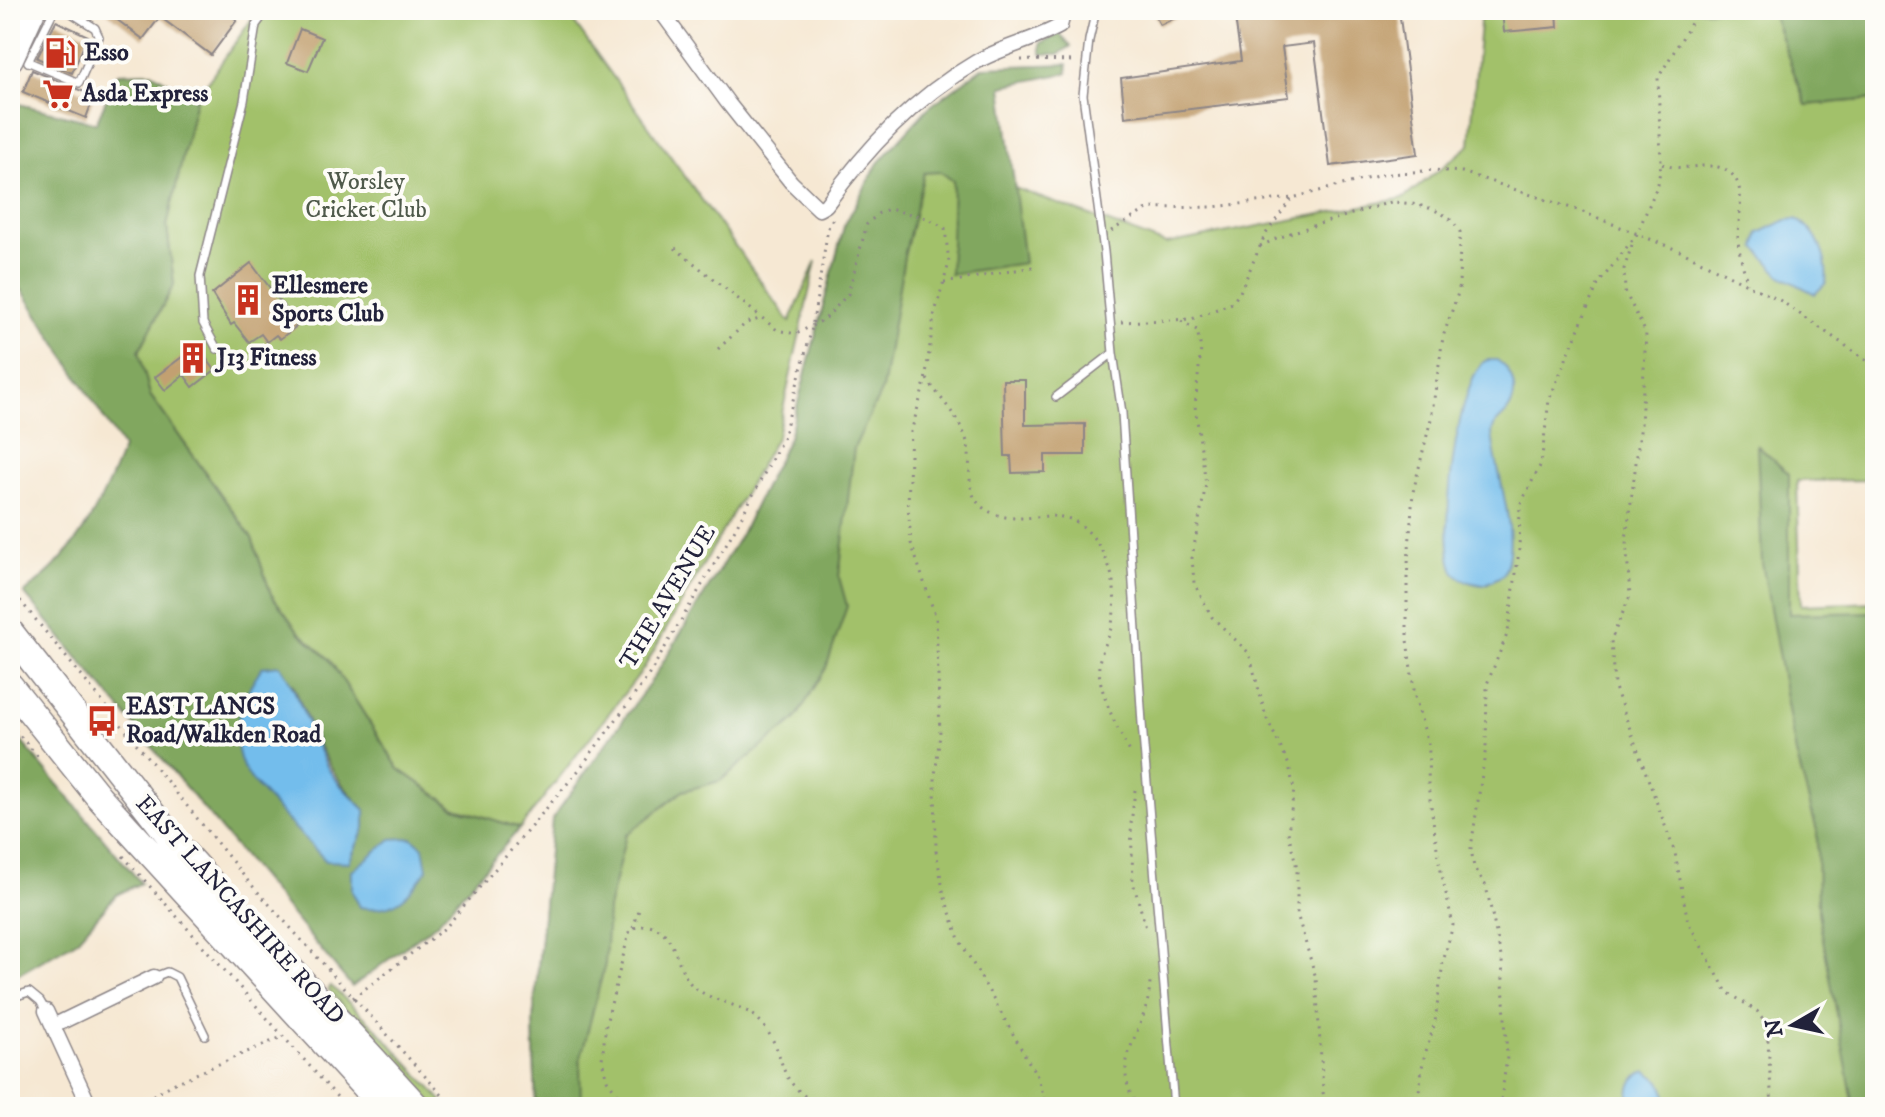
<svg xmlns="http://www.w3.org/2000/svg" width="1885" height="1117" font-family="'IM FELL DW Pica',serif">
<style>
.green{fill:#a2c16a;stroke:#627252;stroke-width:2}
.forest{fill:#81a75e;stroke:#52644c;stroke-width:2;fill-rule:evenodd}
.water{fill:#73bdec;stroke:#4a7094;stroke-width:2}
.building{fill:#c2a071}
.lines{fill:none;stroke-linecap:round;stroke-linejoin:round}
.lane-casing{stroke:#8c8587;stroke-width:10}
.street-casing{stroke:#8c8587;stroke-width:17}
.highway-casing{stroke:#8c8587;stroke-width:29}
.path{stroke:#8c8587;stroke-width:3;stroke-dasharray:2 6;stroke-linecap:butt}
.lane{stroke:#fff;stroke-width:7}
.street{stroke:#fff;stroke-width:14}
.highway{stroke:#fff;stroke-width:26}
.labels{text-anchor:middle;dominant-baseline:central;stroke-width:8;stroke-linejoin:round;paint-order:stroke}
.poi-label{font-size:24px;font-weight:bold;fill:#22223b;stroke:#fdfcf7;text-anchor:start}
.park-label{font-size:24px;fill:#4f5a4b;stroke:#fdfcf7}
.street-label{font-size:24px;fill:#22223b;stroke:#fdfcf7}
</style>
<rect width="100%" height="100%" fill="#fdfcf7"/>
<filter id="ink" filterUnits="userSpaceOnUse"><feTurbulence type="fractalNoise" baseFrequency=".0125" numOctaves="2"/><feDisplacementMap in="SourceGraphic" scale="16" xChannelSelector="R" yChannelSelector="G"/><feConvolveMatrix kernelMatrix="1 2 1 2 8 2 1 2 1" color-interpolation-filters="sRGB"/></filter>
<filter id="wash" filterUnits="userSpaceOnUse"><feTurbulence type="fractalNoise" baseFrequency=".006" numOctaves="4" result="noise"/><feDisplacementMap in="SourceGraphic" scale="32" xChannelSelector="R" yChannelSelector="G"/><feGaussianBlur stdDeviation="1.8" result="paint"/><feColorMatrix in="noise" values="0 0 0 0 0 0 0 0 0 0 0 0 0 0 0 0 0 1.4 0 .05"/><feComposite in="paint" operator="in"/></filter>
<g filter="url(#wash)">
<rect width="100%" height="100%" fill="#f6e8d3"/>
<path class="green" d="M 258,10 L 565,10 L 790,322 L 816,261 L 777,436 L 644,668 L 520,828 L 456,808 L 399,769 L 329,659 L 299,632 L 271,594 L 252,538 L 150,395 L 139,352 L 174,284 L 167,226 L 196,99 Z
M 1481,10 L 1771,10 L 1806,105 L 1875,99 L 1875,480 L 1797,481 L 1801,605 L 1875,602 L 1875,1107 L 536,1107 L 533,1021 L 548,866 L 725,613 L 926,155 L 1166,244 L 1404,198 L 1470,145 Z
M 331,986 L 377,1029 L 448,1107 L 431,1107 L 328,989 Z"/>
<path class="forest" d="M 1771,10 L 1875,10 L 1875,99 L 1806,105 Z
M 1060,34 L 1071,46 L 1059,54 L 1041,54 L 1041,43 Z
M 1068,64 L 1067,73 L 1002,86 L 1024,263 L 950,274 L 953,181 L 941,172 L 924,173 L 904,257 L 882,390 L 854,448 L 839,577 L 847,606 L 826,668 L 795,720 L 720,781 L 683,791 L 626,835 L 608,909 L 605,964 L 580,1061 L 581,1107 L 536,1107 L 533,1021 L 552,819 L 654,677 L 741,534 L 789,437 L 844,226 L 878,163 L 928,108 L 983,67 Z
M 152,72 L 196,99 L 167,226 L 174,284 L 139,351 L 150,395 L 252,538 L 271,594 L 299,632 L 329,659 L 399,769 L 455,808 L 520,828 L 437,923 L 352,987 L 24,593 C 76,554 100,508 123,448 L 24,293 L 10,279 L 10,118 L 15,103 L 96,123 L 118,73 ZM 293,684 C 313,734 326,772 365,810 L 237,727 Z
M 1757,445 L 1789,474 L 1789,614 L 1875,612 L 1875,1107 L 1854,1107 L 1818,912 L 1817,831 L 1796,754 L 1762,563 Z
M 10,728 L 141,883 L 116,895 L 76,941 L 10,979 Z"/>
<path class="water" d="M 1796,219 C 1817,229 1829,260 1826,283 L 1815,294 L 1781,276 L 1756,248 L 1759,233 L 1786,220 Z
M 1487,360 L 1497,360 C 1514,371 1520,395 1507,412 C 1501,420 1494,421 1492,433 C 1495,473 1522,537 1503,575 L 1484,585 C 1475,584 1463,582 1456,574 C 1436,548 1457,373 1487,360 Z
M 280,665 C 300,695 308,730 325,762 C 334,781 350,795 365,810 L 365,827 L 349,862 L 326,861 C 309,842 251,785 243,767 C 228,732 243,695 262,667 Z
M 412,838 L 423,847 L 427,869 C 409,897 394,913 360,907 L 352,891 L 352,871 L 391,839 Z
M 1647,1071 L 1660,1081 L 1671,1107 L 1628,1107 C 1629,1091 1629,1075 1647,1071 Z"/>
<g id="blocks">
<path class="building" d="M 104,10 L 224,10 L 237,20 L 211,55 L 160,17 L 143,39 Z
M 1152,10 L 1192,10 L 1160,25 Z
M 1234,10 L 1399,10 L 1418,154 L 1330,166 L 1314,43 L 1282,47 L 1289,97 L 1125,117 L 1121,78 L 1241,61 Z
M 1502,10 L 1557,10 L 1558,27 L 1504,32 Z
M 56,21 L 88,36 L 72,73 L 37,58 Z
M 300,29 L 322,38 L 308,71 L 287,63 Z
M 32,70 L 94,96 L 86,118 L 23,92 Z
M 251,263 L 298,325 L 280,339 L 276,335 L 267,342 L 261,334 L 249,342 L 234,323 L 231,325 L 212,294 Z
M 197,346 L 215,370 L 193,387 L 184,375 L 165,390 L 155,377 Z
M 1003,380 L 1025,380 L 1025,425 L 1085,424 L 1085,455 L 1045,455 L 1045,472 L 1012,473 L 1011,456 L 1005,456 Z"/>
</g>
</g>
<g filter="url(#ink)">
<use href="#blocks" fill-opacity="0" stroke="#8c8587" stroke-width="2"/>
<g class="lines">
<defs>
<path id="lane" d="M 28,62 L 54,10
M 29,62 L 79,83 L 99,37 L 95,28 L 67,10
M 217,349 L 203,323 L 200,276 L 244,101 L 256,25 L 267,10
M 1113,353 L 1122,413 L 1142,723 L 1174,1107
M 1056,397 L 1113,353 L 1104,252 L 1083,95 L 1089,40 L 1096,10
M 154,977 L 167,972 L 177,977 L 205,1035
M 10,998 L 29,992 L 40,1001 L 46,1011"/>
<path id="street" d="M 660,10 L 728,103 L 791,182 L 819,209 L 826,205 C 867,148 914,98 976,62 C 1002,47 1033,41 1060,26 L 1064,10
M 46,1011 L 90,1107
M 53,1026 L 154,977"/>
<path id="highway" d="M 10,58 L 32,10
M 10,632 L 179,848 L 417,1107
M 10,686 L 99,797 L 383,1107"/>
</defs>
<use href="#lane" class="lane-casing"/>
<use href="#street" class="street-casing"/>
<use href="#highway" class="highway-casing"/>
<path class="path" d="M 1021,60 L 1077,61
M 1662,164 C 1681,172 1698,163 1718,167 C 1752,175 1737,217 1738,239 C 1739,254 1744,269 1747,283
M 1111,231 L 1149,208 L 1213,207 L 1292,198 L 1381,175 L 1433,170 L 1462,172 L 1583,212 L 1682,252 L 1781,301 L 1875,366
M 1632,245 L 1624,269 L 1625,292 L 1646,333 L 1641,424 L 1626,540 L 1630,596 L 1611,640 L 1614,685 L 1675,853 L 1688,922 L 1727,992 L 1757,1011 L 1767,1026 L 1772,1107
M 1260,246 L 1293,232 L 1391,202 C 1415,203 1448,208 1460,232 L 1459,290 L 1443,337 L 1431,419 L 1413,492 L 1407,578 L 1407,640 L 1415,697 L 1429,747 L 1428,785 L 1439,862 L 1453,925 L 1443,962 L 1435,1022 L 1423,1061 L 1417,1107
M 675,248 L 777,330 L 796,334 L 825,319 L 848,294 L 867,224 L 879,213 L 889,209 L 927,218 L 945,228 L 949,263 L 934,316 L 925,382 L 911,432 L 908,504 L 911,543 L 936,618 L 940,734 L 935,776 L 936,851 L 944,895 L 959,939 L 1038,1078 L 1047,1107
M 944,283 L 1038,266
M 1181,321 L 1197,330 L 1201,349 L 1195,406 L 1206,484 L 1192,557 L 1194,583 L 1212,617 L 1249,653 L 1266,717 L 1289,765 L 1294,790 L 1288,832 L 1297,868 L 1297,914 L 1316,978 L 1324,1107
M 1121,322 L 1192,319 L 1232,303 L 1240,292 L 1265,235 L 1292,198
M 718,349 L 746,323 L 763,318
M 927,379 C 941,400 963,421 968,446 C 972,466 964,496 985,509 C 1029,537 1069,484 1105,557 C 1117,581 1117,610 1109,635 C 1106,644 1100,654 1099,664 C 1097,689 1119,734 1132,755
M 10,588 L 248,881 L 453,1107
M 10,724 L 40,759
M 1135,790 L 1131,824 L 1133,882 L 1146,928
M 123,856 L 346,1107
M 633,928 L 640,907
M 353,998 L 446,927 L 578,771 L 647,678 L 735,529 L 783,438 L 812,328 L 828,228 L 833,218
M 132,1107 L 175,1083 L 284,1036
M 627,1107 L 607,1080 L 602,1060 L 606,1024 L 629,933 L 633,928 L 649,925 C 676,931 675,965 690,983 C 710,1005 746,1001 763,1025 C 792,1063 769,1075 821,1107
M 1138,1107 C 1105,1058 1150,1032 1150,980
M 1500,1107 L 1507,1057 L 1502,961 L 1486,886 L 1474,868 L 1471,848 L 1486,747 L 1487,684 L 1508,632 L 1519,551 L 1520,505 L 1541,464 L 1549,400 L 1590,302 L 1599,283 L 1637,234 L 1658,184 L 1661,163 L 1658,78 L 1699,10"/>
<use href="#lane" class="lane"/>
<use href="#street" class="street"/>
<use href="#highway" class="highway"/>
</g>
</g>
<defs>
<symbol id="fuel-bare" viewBox="-9 -9 18 18"><path d="M-5.5-6h7V0h2V4h1.3V-2.5L3-4.5l.8-.8L6-3V5H2.5V1h-1V6h-7ZM-4.2-4.7v3.2H.2V-4.7Z" fill="#c8321e" stroke="#fdfcf7" stroke-width="2.5" paint-order="stroke"/></symbol>
<symbol id="supermarket-bare" viewBox="-9 -9 18 18"><path d="M-6-5.5h2.5l.6 2H6L4.5 2H-2.5L-4.4-4H-6ZM-1.5 3.2a1.3 1.3 0 1 0 .1 0ZM3 3.2a1.3 1.3 0 1 0 .1 0Z" fill="#c8321e" stroke="#fdfcf7" stroke-width="2.5" paint-order="stroke"/></symbol>
<symbol id="building-bare" viewBox="-9 -9 18 18"><path d="M-4-6H4V6H1V3H-1V6H-4ZM-2.5-4.3h1.7v1.8h-1.7ZM.8-4.3h1.7v1.8H.8ZM-2.5-1h1.7V.8h-1.7ZM.8-1h1.7V.8H.8Z" fill="#c8321e" stroke="#fdfcf7" stroke-width="2.5" paint-order="stroke"/></symbol>
<symbol id="bus-bare" viewBox="-9 -9 18 18"><path d="M-5-6H5V4H4V6H2V4H-2V6H-4V4H-5ZM-3.5-4V0h7V-4ZM-3.5 1.2v1.5H-2V1.2ZM2 1.2v1.5H3.5V1.2Z" fill="#c8321e" stroke="#fdfcf7" stroke-width="2.5" paint-order="stroke"/></symbol>
</defs>
<g fill-rule="evenodd">
<use href="#fuel-bare" x="38" y="31" width="44" height="44"/>
<use href="#supermarket-bare" x="36" y="72" width="44" height="44"/>
<use href="#building-bare" x="226" y="278" width="44" height="44"/>
<use href="#building-bare" x="171" y="336" width="44" height="44"/>
<use href="#bus-bare" x="80" y="699" width="44" height="44"/>
</g>
<g class="labels">
<g class="poi-label">
<text x="84" y="53">Esso</text>
<text x="82" y="94">Asda Express</text>
<text x="272" y="286">Ellesmere<tspan x="272" dy="28">Sports Club</tspan></text>
<text x="217" y="358">J13 Fitness</text>
<text x="126" y="707">EAST LANCS<tspan x="126" dy="28">Road/Walkden Road</tspan></text>
</g>
<g class="park-label">
<text x="366" y="182">Worsley<tspan x="366" dy="28">Cricket Club</tspan></text>
</g>
<g class="street-label">
<text transform="translate(668 597) rotate(-59)">THE AVENUE</text>
<text transform="translate(240 910) rotate(48)">EAST LANCASHIRE ROAD</text>
</g>
</g>
<rect width="1885" height="1117" fill="none" stroke="#fdfcf7" stroke-width="40"/>
<g transform="translate(1793 1025) rotate(261)" stroke="#fdfcf7" stroke-width="6" paint-order="stroke">
<path d="M0-6L14 30L0 20L-14 30Z" fill="#22223b"/>
<text y="-12" font-size="22" font-weight="bold" text-anchor="middle" fill="#22223b">N</text>
</g>
</svg>
